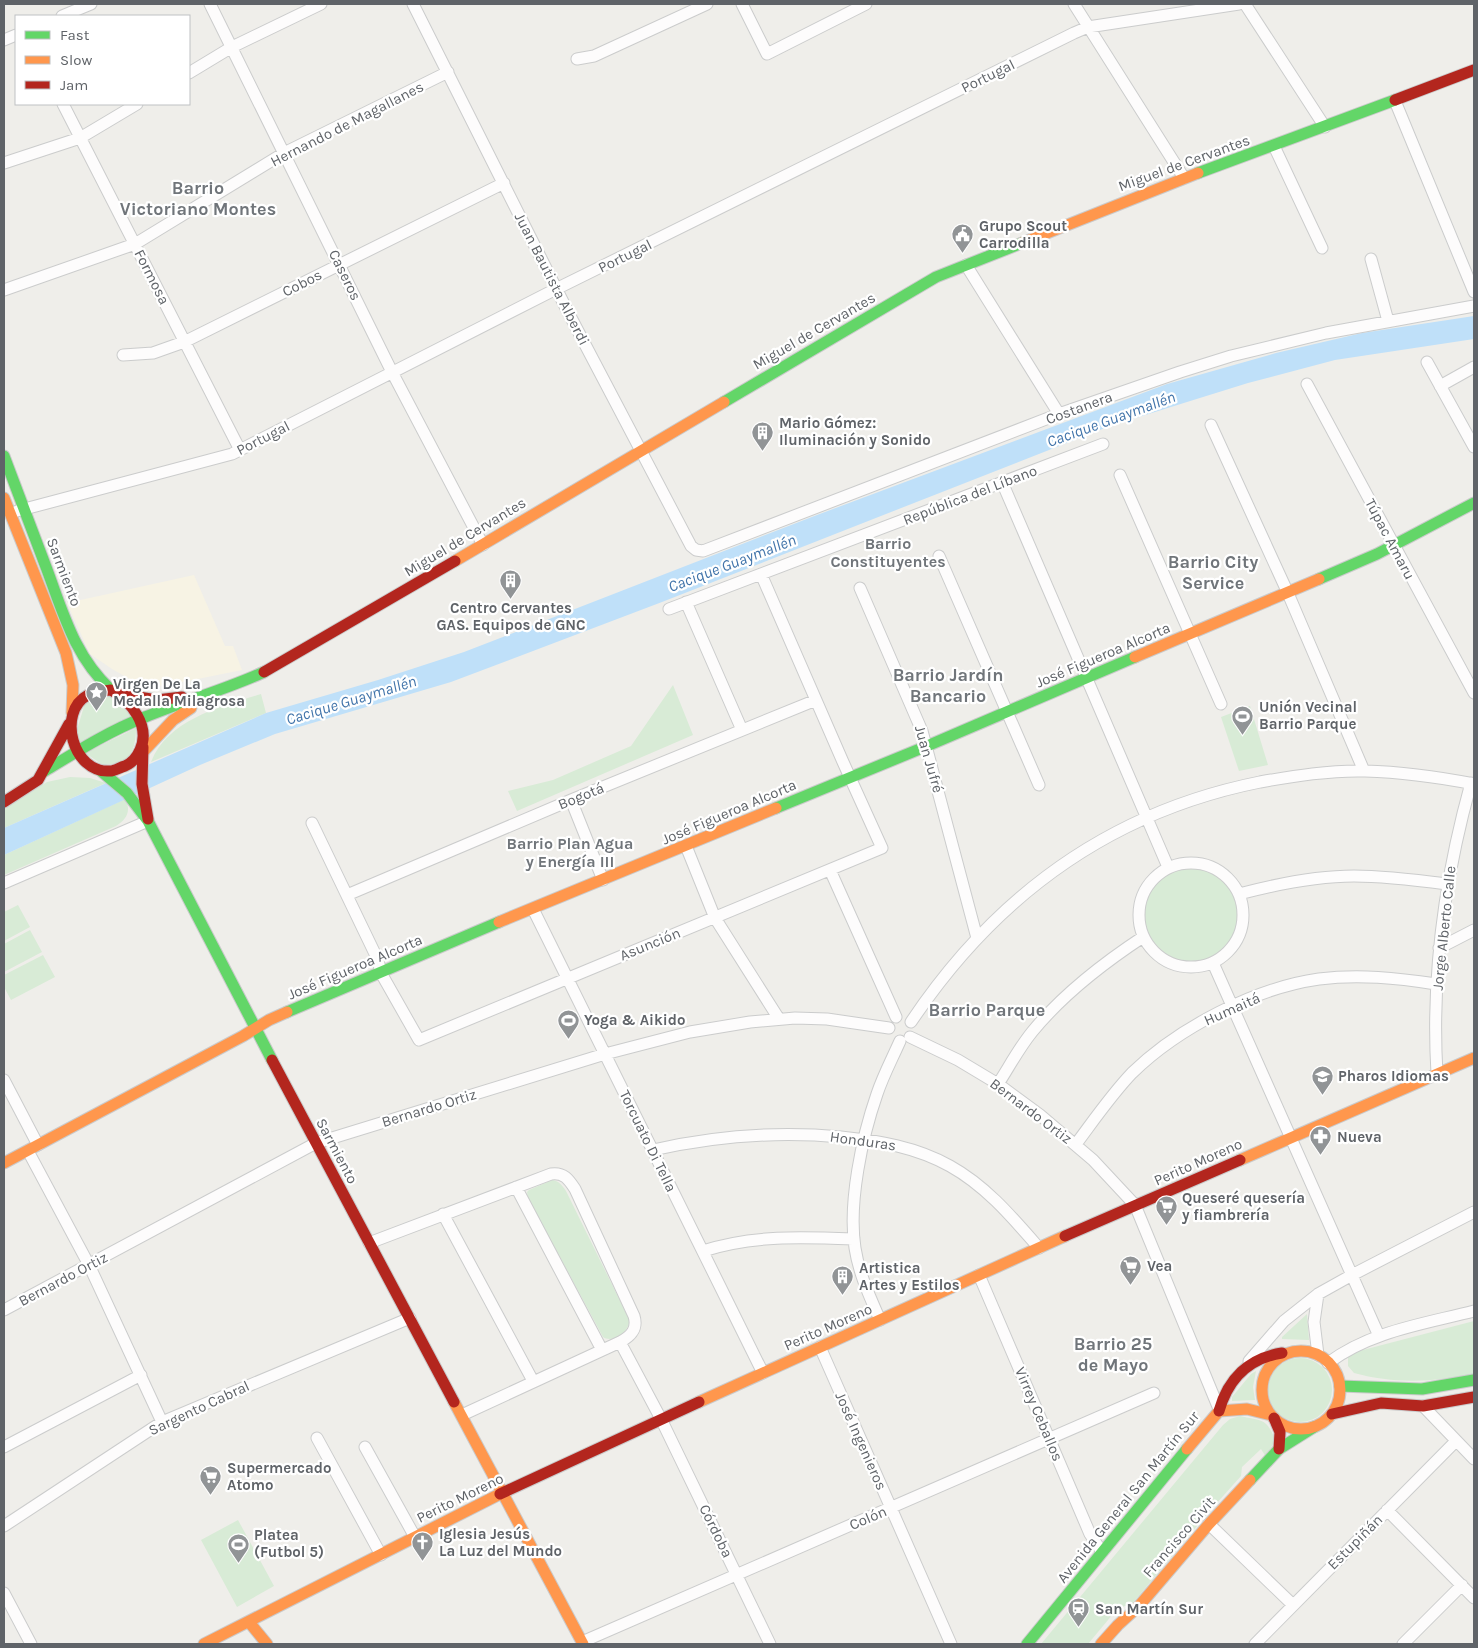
<svg xmlns="http://www.w3.org/2000/svg" width="1478" height="1648" font-family="Karla,sans-serif">
<style>
.commercial{fill:#f7f3e4}
.green{fill:#d8ebd6}
.water{fill:#bfe0f9}
.lines{fill:none;stroke-linecap:round;stroke-linejoin:round}
.street-casing{stroke:#cbcccc;stroke-width:13}
.fast-casing{stroke:#cacacb;stroke-width:13}
.slow-casing{stroke:#cacacb;stroke-width:13}
.jam-casing{stroke:#cacacb;stroke-width:13}
.street{stroke:#fdfcfc;stroke-width:11}
.fast{stroke:#63d668;stroke-width:11}
.slow{stroke:#ff974d;stroke-width:11}
.jam{stroke:#b3261e;stroke-width:11}
.labels{text-anchor:middle;dominant-baseline:central;stroke-width:4.5;stroke-linejoin:round;paint-order:stroke}
.street-label{font-size:15px;fill:#5f6368;stroke:#fff}
.poi-label{font-size:15px;font-weight:bold;fill:#5f6368;stroke:#fff;text-anchor:start}
.water-label{font-size:16px;font-style:italic;fill:#4174aa;stroke:#fff}
.neighbourhood-label{font-size:16px;font-weight:bold;fill:#70757a;stroke:#fff}
.quarter-label{font-size:18px;font-weight:bold;fill:#70757a;stroke:#fff}
</style>
<rect width="100%" height="100%" fill="#efeeea"/>
<path class="commercial" d="M 194,575 L 225,646 L 233,646 L 242,670 L 163,686 L 137,683 L 112,669 L 90,654 L 67,603 Z"/>
<path class="green" d="M 673,685 L 693,735 L 517,811 L 508,791 L 553,780 L 631,746 Z
M 261,694 L 266,713 L 151,762 C 168,719 221,707 261,694 Z
M 110,696 L 132,716 L 79,743 L 76,733 L 85,703 Z
M 1250,706 L 1268,765 L 1239,771 L 1221,717 Z
M 136,728 C 136,739 134,756 123,761 C 117,764 109,764 103,765 L 85,753 Z
M 70,777 L 90,778 L 106,783 L 4,828 L 4,809 L 47,782 Z
M 125,799 C 132,811 126,820 116,826 L 4,875 L 4,855 Z
M1139 915a52 52 0 1 1 104 0a52 52 0 1 1-104 0Z
M 18,905 L 30,927 L 4,941 L 4,912 Z
M 30,930 L 42,952 L 4,972 L 4,944 Z
M 43,955 L 55,977 L 11,1000 L 4,987 L 4,975 Z
M 552,1180 C 559,1181 562,1185 566,1191 L 629,1319 C 631,1331 613,1344 603,1337 L 528,1198 L 527,1192 L 529,1190 Z
M 1307,1314 L 1309,1340 L 1282,1339 L 1282,1337 Z
M 1474,1321 L 1474,1374 C 1435,1382 1393,1384 1354,1373 L 1348,1366 L 1348,1357 L 1359,1351 Z
M1268 1390a32 32 0 1 1 64 0a32 32 0 1 1-64 0Z
M 1256,1371 L 1253,1387 L 1255,1400 L 1232,1401 L 1232,1397 L 1251,1374 Z
M 1240,1416 C 1262,1421 1267,1418 1275,1440 L 1266,1457 L 1261,1449 L 1242,1467 L 1241,1476 L 1207,1514 L 1132,1604 L 1118,1608 L 1088,1644 L 1041,1644 L 1223,1425 L 1230,1419 Z
M 238,1520 L 274,1586 L 237,1607 L 201,1540 Z"/>
<path class="water" d="M 1474,316 L 1474,339 L 1335,360 L 1248,383 L 1110,426 L 662,602 L 451,682 L 275,734 L 200,765 L 4,855 L 4,828 L 266,713 L 378,680 L 464,652 L 817,515 L 1167,384 L 1276,353 L 1362,333 Z"/>
<g class="lines">
<defs>
<path id="street" d="M 210,4 L 392,372 L 483,545
M 413,4 L 568,312 L 691,546 L 696,550 L 703,551 L 1059,414 L 1180,372 L 1231,356 L 1326,333 L 1474,306
M 742,4 L 767,54 L 866,4
M 1074,4 L 1184,178
M 1245,4 L 1325,127
M 62,16 L 91,4
M 4,40 L 16,35
M 577,59 L 594,56 L 707,4
M 189,73 L 232,47 L 321,4
M 1395,101 L 1474,292
M 63,104 L 240,450
M 1274,146 L 1322,248
M 4,163 L 80,138 L 137,104
M 1371,259 L 1388,321
M 966,265 L 1059,414
M 4,290 L 135,244 L 284,153 L 448,72
M 123,355 L 153,353 L 184,342 L 504,183
M 1427,362 L 1474,447
M 1307,384 L 1474,693
M 1440,386 L 1474,367
M 1211,425 L 1287,591 L 1364,771
M 1120,475 L 1221,704
M 1002,482 L 1168,867
M 17,511 L 232,454 L 556,289 L 1074,33 L 1088,27 L 1239,4
M 939,556 L 1039,785
M 860,588 L 922,731 L 977,938
M 686,602 L 742,730
M 669,609 L 1103,444
M 571,800 L 603,880
M 312,823 L 378,960 L 381,973 L 419,1040 L 882,848 L 843,762 L 761,574
M 686,846 L 715,918 L 779,1019
M1139 915a52 52 0 1 1 104 0a52 52 0 1 1-104 0Z
M 830,870 L 896,1017
M 4,883 L 148,821
M 1239,894 C 1277,884 1315,876 1354,876 C 1385,876 1416,880 1447,884
M 347,895 L 571,800 L 816,700
M 533,909 L 763,1373
M 1439,948 L 1474,930
M 1213,963 L 1379,1336
M 911,1022 C 996,895 1110,812 1260,782 C 1294,776 1331,770 1365,771 C 1402,772 1438,777 1474,784
M 910,1037 L 958,1060 L 998,1084 L 1040,1115 L 1093,1160 L 1135,1205 L 1219,1409
M 1437,1074 C 1431,974 1444,880 1471,783
M 4,1080 L 38,1145
M 998,1084 C 1009,1067 1019,1048 1032,1032 C 1063,994 1102,964 1143,937
M 1076,1144 C 1094,1120 1111,1095 1132,1073 C 1178,1028 1255,988 1319,979 C 1359,974 1397,978 1436,984
M 653,1150 C 715,1136 777,1131 841,1137 C 879,1141 916,1147 950,1166 C 986,1186 1012,1217 1039,1248
M 28,1151 L 89,1265 L 162,1422
M 516,1187 L 602,1350
M 443,1214 L 533,1381
M 369,1243 L 551,1174 C 564,1172 569,1180 575,1189 L 634,1316 C 638,1329 631,1336 620,1342 L 462,1415
M 703,1251 C 752,1235 802,1237 854,1239
M 979,1275 L 1090,1534 L 1102,1552
M 4,1310 L 316,1143 L 605,1054 L 690,1032 L 750,1022 L 795,1018 L 827,1019 L 889,1028
M 880,1320 C 870,1297 859,1274 855,1248 C 848,1203 862,1137 877,1094 C 883,1076 892,1059 900,1041
M 620,1342 L 661,1419 L 770,1644
M 820,1347 L 951,1644
M 1318,1355 L 1314,1322 L 1318,1294
M 1249,1361 L 1284,1321 L 1318,1294 L 1352,1275 L 1474,1212
M 1328,1363 C 1371,1331 1424,1324 1474,1311
M 1423,1406 L 1474,1459
M 317,1438 L 381,1555
M 4,1447 L 141,1375
M 365,1447 L 415,1537
M 1387,1510 L 1474,1598
M 1209,1524 L 1293,1605
M 4,1526 L 162,1422 L 410,1318
M 4,1593 L 31,1644
M 582,1642 L 1154,1393
M 1255,1644 L 1456,1441
M 1403,1644 L 1462,1585"/>
<path id="fast" d="M 1198,173 L 1395,100
M 724,402 L 936,277 L 1022,243
M 4,456 C 18,493 32,530 46,567 C 63,612 74,656 111,690
M 1319,579 L 1377,554 L 1474,503
M 101,771 L 127,793 L 148,821 L 272,1060
M 43,772 C 76,752 109,731 145,717 C 184,701 225,690 264,672
M 776,808 L 927,746 L 1135,657
M 287,1012 L 499,922
M 1340,1386 L 1422,1389 L 1474,1380
M 1250,1480 L 1279,1449 L 1314,1427
M 1027,1644 L 1187,1449"/>
<path id="slow" d="M 1022,243 L 1198,173
M 4,498 L 66,653 L 73,685 L 72,713
M 455,561 L 724,402
M 1135,657 L 1319,579
M 141,754 L 173,720 L 191,708
M 499,922 L 776,808
M 1240,1160 L 1474,1058
M 4,1163 L 243,1036 L 269,1020 L 287,1012
M1262 1390a39 39 0 1 1 78 0a39 39 0 1 1-78 0Z
M 454,1402 L 583,1644
M 699,1402 L 1065,1236
M 1187,1449 L 1219,1411 L 1247,1409 L 1271,1415
M 249,1622 L 267,1644
M 204,1644 L 500,1494
M 1101,1644 L 1118,1625 L 1139,1606 L 1209,1524 L 1250,1480"/>
<path id="jam" d="M 1395,100 L 1474,70
M 264,672 L 455,561
M 111,690 C 131,701 151,726 140,750 C 137,757 132,763 125,766 C 120,767 115,771 110,771 C 73,774 56,712 88,695 C 94,692 104,691 111,690 Z
M 120,694 L 157,700 L 182,697
M 143,747 L 142,784 L 148,819
M 4,802 L 38,780 L 69,724
M 272,1060 L 454,1402
M 1065,1236 L 1240,1160
M 1219,1411 C 1228,1379 1249,1358 1282,1353
M 1332,1414 L 1381,1403 L 1423,1406 L 1474,1397
M 1274,1418 L 1280,1432 L 1279,1449
M 500,1494 L 699,1402"/>
</defs>
<use href="#street" class="street-casing"/>
<use href="#fast" class="fast-casing"/>
<use href="#slow" class="slow-casing"/>
<use href="#jam" class="jam-casing"/>
<use href="#street" class="street"/>
<use href="#fast" class="fast"/>
<use href="#slow" class="slow"/>
<use href="#jam" class="jam"/>
</g>
<defs>
<symbol id="civic-pin" viewBox="-11 -11 22 30"><path d="M0 17L-7.5 6A9.5 9.5 0 1 1 7.5 6Z" fill="#919496" stroke="#fff"/><path d="M-.6-6.5H3V-4.5H.6V-3L4-1V1h2V6H-6V1h2V-1L-.6-3ZM-1.2 2.5V6h2.4V2.5Z" fill="#fff"/></symbol>
<symbol id="building-pin" viewBox="-11 -11 22 30"><path d="M0 17L-7.5 6A9.5 9.5 0 1 1 7.5 6Z" fill="#919496" stroke="#fff"/><path d="M-4-6H4V6H1V3H-1V6H-4ZM-2.5-4.3h1.7v1.8h-1.7ZM.8-4.3h1.7v1.8H.8ZM-2.5-1h1.7V.8h-1.7ZM.8-1h1.7V.8H.8Z" fill="#fff"/></symbol>
<symbol id="sight-pin" viewBox="-11 -11 22 30"><path d="M0 17L-7.5 6A9.5 9.5 0 1 1 7.5 6Z" fill="#919496" stroke="#fff"/><path d="M0-6L1.8-2.2L6-1.7L2.9 1.2L3.7 5.4L0 3.3L-3.7 5.4L-2.9 1.2L-6-1.7L-1.8-2.2Z" fill="#fff"/></symbol>
<symbol id="stadium-pin" viewBox="-11 -11 22 30"><path d="M0 17L-7.5 6A9.5 9.5 0 1 1 7.5 6Z" fill="#919496" stroke="#fff"/><path d="M0-5a6.5 5 0 1 0 0 10a6.5 5 0 1 0 0-10ZM-3.5-1.8h7v3.6h-7Z" fill="#fff"/></symbol>
<symbol id="school-pin" viewBox="-11 -11 22 30"><path d="M0 17L-7.5 6A9.5 9.5 0 1 1 7.5 6Z" fill="#919496" stroke="#fff"/><path d="M0-5L7-2L0 1L-7-2ZM-4 1L0 2.5L4 1V4Q0 6-4 4Z" fill="#fff"/></symbol>
<symbol id="pharmacy-pin" viewBox="-11 -11 22 30"><path d="M0 17L-7.5 6A9.5 9.5 0 1 1 7.5 6Z" fill="#919496" stroke="#fff"/><path d="M-2-6h4v4h4v4h-4v4h-4v-4h-4v-4h4Z" fill="#fff"/></symbol>
<symbol id="supermarket-pin" viewBox="-11 -11 22 30"><path d="M0 17L-7.5 6A9.5 9.5 0 1 1 7.5 6Z" fill="#919496" stroke="#fff"/><path d="M-6-5.5h2.5l.6 2H6L4.5 2H-2.5L-4.4-4H-6ZM-1.5 3.2a1.3 1.3 0 1 0 .1 0ZM3 3.2a1.3 1.3 0 1 0 .1 0Z" fill="#fff"/></symbol>
<symbol id="church-pin" viewBox="-11 -11 22 30"><path d="M0 17L-7.5 6A9.5 9.5 0 1 1 7.5 6Z" fill="#919496" stroke="#fff"/><path d="M-1.2-6h2.4v3.5h3.3v2.4h-3.3V6h-2.4V-.1h-3.3v-2.4h3.3Z" fill="#fff"/></symbol>
<symbol id="station-pin" viewBox="-11 -11 22 30"><path d="M0 17L-7.5 6A9.5 9.5 0 1 1 7.5 6Z" fill="#919496" stroke="#fff"/><path d="M-3-6H3Q5-6 5-4V2Q5 4 3 4L4.5 6H3L1.5 4h-3L-3 6H-4.5L-3 4Q-5 4-5 2V-4Q-5-6-3-6ZM-3.5-4v3h7v-3ZM-3.5 1v1.5H-2V1ZM2 1v1.5H3.5V1Z" fill="#fff"/></symbol>
</defs>
<g fill-rule="evenodd">
<use href="#civic-pin" x="950" y="222" width="25" height="34"/>
<use href="#building-pin" x="750" y="420" width="25" height="34"/>
<use href="#building-pin" x="498" y="568" width="25" height="34"/>
<use href="#sight-pin" x="84" y="680" width="25" height="34"/>
<use href="#stadium-pin" x="1230" y="704" width="25" height="34"/>
<use href="#stadium-pin" x="556" y="1008" width="25" height="34"/>
<use href="#school-pin" x="1310" y="1064" width="25" height="34"/>
<use href="#pharmacy-pin" x="1308" y="1124" width="25" height="34"/>
<use href="#supermarket-pin" x="1154" y="1194" width="25" height="34"/>
<use href="#supermarket-pin" x="1118" y="1254" width="25" height="34"/>
<use href="#building-pin" x="830" y="1264" width="25" height="34"/>
<use href="#supermarket-pin" x="198" y="1464" width="25" height="34"/>
<use href="#church-pin" x="410" y="1530" width="25" height="34"/>
<use href="#stadium-pin" x="226" y="1532" width="25" height="34"/>
<use href="#station-pin" x="1066" y="1596" width="25" height="34"/>
</g>
<g class="labels">
<g class="street-label">
<text transform="translate(988 76) rotate(-26)">Portugal</text>
<text transform="translate(347 124) rotate(-27)">Hernando de Magallanes</text>
<text transform="translate(1184 163) rotate(-20)">Miguel de Cervantes</text>
<text transform="translate(625 256) rotate(-26)">Portugal</text>
<text transform="translate(345 275) rotate(64)">Caseros</text>
<text transform="translate(152 277) rotate(63)">Formosa</text>
<text transform="translate(552 279) rotate(63)">Juan Bautista Alberdi</text>
<text transform="translate(302 283) rotate(-27)">Cobos</text>
<text transform="translate(814 331) rotate(-30)">Miguel de Cervantes</text>
<text transform="translate(1079 408) rotate(-20)">Costanera</text>
<text transform="translate(263 438) rotate(-27)">Portugal</text>
<text transform="translate(970 495) rotate(-21)">República del Líbano</text>
<text transform="translate(465 537) rotate(-31)">Miguel de Cervantes</text>
<text transform="translate(1390 539) rotate(62)">Túpac Amaru</text>
<text transform="translate(64 572) rotate(69)">Sarmiento</text>
<text transform="translate(1103 655) rotate(-23)">José Figueroa Alcorta</text>
<text transform="translate(929 759) rotate(74)">Juan Jufré</text>
<text transform="translate(581 796) rotate(-22)">Bogotá</text>
<text transform="translate(729 812) rotate(-23)">José Figueroa Alcorta</text>
<text transform="translate(1444 928) rotate(-84)">Jorge Alberto Calle</text>
<text transform="translate(650 944) rotate(-22)">Asunción</text>
<text transform="translate(355 967) rotate(-23)">José Figueroa Alcorta</text>
<text transform="translate(1232 1009) rotate(-24)">Humaitá</text>
<text transform="translate(429 1108) rotate(-17)">Bernardo Ortiz</text>
<text transform="translate(1031 1111) rotate(37)">Bernardo Ortiz</text>
<text transform="translate(648 1141) rotate(64)">Torcuato Di Tella</text>
<text transform="translate(863 1141) rotate(8)">Honduras</text>
<text transform="translate(337 1151) rotate(62)">Sarmiento</text>
<text transform="translate(1198 1162) rotate(-24)">Perito Moreno</text>
<text transform="translate(63 1279) rotate(-28)">Bernardo Ortiz</text>
<text transform="translate(828 1327) rotate(-24)">Perito Moreno</text>
<text transform="translate(199 1408) rotate(-25)">Sargento Cabral</text>
<text transform="translate(1039 1414) rotate(67)">Virrey Ceballos</text>
<text transform="translate(861 1441) rotate(66)">José Ingenieros</text>
<text transform="translate(1128 1497) rotate(-51)">Avenida General San Martín Sur</text>
<text transform="translate(460 1498) rotate(-26)">Perito Moreno</text>
<text transform="translate(868 1518) rotate(-23)">Colón</text>
<text transform="translate(716 1531) rotate(64)">Córdoba</text>
<text transform="translate(1179 1537) rotate(-49)">Francisco Civit</text>
<text transform="translate(1355 1542) rotate(-45)">Estupiñán</text>
</g>
<g class="poi-label">
<text x="979" y="226">Grupo Scout<tspan x="979" dy="17">Carrodilla</tspan></text>
<text x="779" y="423">Mario Gómez:<tspan x="779" dy="17">Iluminación y Sonido</tspan></text>
<text x="511" y="608" text-anchor="middle">Centro Cervantes<tspan x="511" dy="17">GAS. Equipos de GNC</tspan></text>
<text x="113" y="684">Virgen De La<tspan x="113" dy="17">Medalla Milagrosa</tspan></text>
<text x="1259" y="707">Unión Vecinal<tspan x="1259" dy="17">Barrio Parque</tspan></text>
<text x="584" y="1020">Yoga &amp; Aikido</text>
<text x="1338" y="1076">Pharos Idiomas</text>
<text x="1337" y="1137">Nueva</text>
<text x="1182" y="1198">Queseré quesería<tspan x="1182" dy="17">y fiambrería</tspan></text>
<text x="1147" y="1266">Vea</text>
<text x="859" y="1268">Artistica<tspan x="859" dy="17">Artes y Estilos</tspan></text>
<text x="227" y="1468">Supermercado<tspan x="227" dy="17">Atomo</tspan></text>
<text x="439" y="1534">Iglesia Jesús<tspan x="439" dy="17">La Luz del Mundo</tspan></text>
<text x="254" y="1535">Platea<tspan x="254" dy="17">(Futbol 5)</tspan></text>
<text x="1095" y="1609">San Martín Sur</text>
</g>
<g class="water-label">
<text transform="translate(1111 419) rotate(-20)">Cacique Guaymallén</text>
<text transform="translate(732 563) rotate(-21)">Cacique Guaymallén</text>
<text transform="translate(351 700) rotate(-17)">Cacique Guaymallén</text>
</g>
<g class="neighbourhood-label">
<text x="888" y="543">Barrio<tspan x="888" dy="18">Constituyentes</tspan></text>
<text x="570" y="843">Barrio Plan Agua<tspan x="570" dy="18">y Energía III</tspan></text>
</g>
<g class="quarter-label">
<text x="198" y="188">Barrio<tspan x="198" dy="21">Victoriano Montes</tspan></text>
<text x="1213" y="562">Barrio City<tspan x="1213" dy="21">Service</tspan></text>
<text x="948" y="675">Barrio Jardín<tspan x="948" dy="21">Bancario</tspan></text>
<text x="987" y="1010">Barrio Parque</text>
<text x="1113" y="1344">Barrio 25<tspan x="1113" dy="21">de Mayo</tspan></text>
</g>
</g>
<rect width="1478" height="1648" fill="none" stroke="#5f6368" stroke-width="10"/>
<rect x="15" y="15" width="175" height="90" fill="#ffffff" stroke="#bfc1c3"/>
<rect x="25" y="31" width="25" height="8" fill="#63d668" stroke="#bfc1c3"/>
<text x="60" y="40" font-size="15" fill="#5f6368">Fast</text>
<rect x="25" y="56" width="25" height="8" fill="#ff974d" stroke="#bfc1c3"/>
<text x="60" y="65" font-size="15" fill="#5f6368">Slow</text>
<rect x="25" y="81" width="25" height="8" fill="#b3261e" stroke="#bfc1c3"/>
<text x="60" y="90" font-size="15" fill="#5f6368">Jam</text>
</svg>
